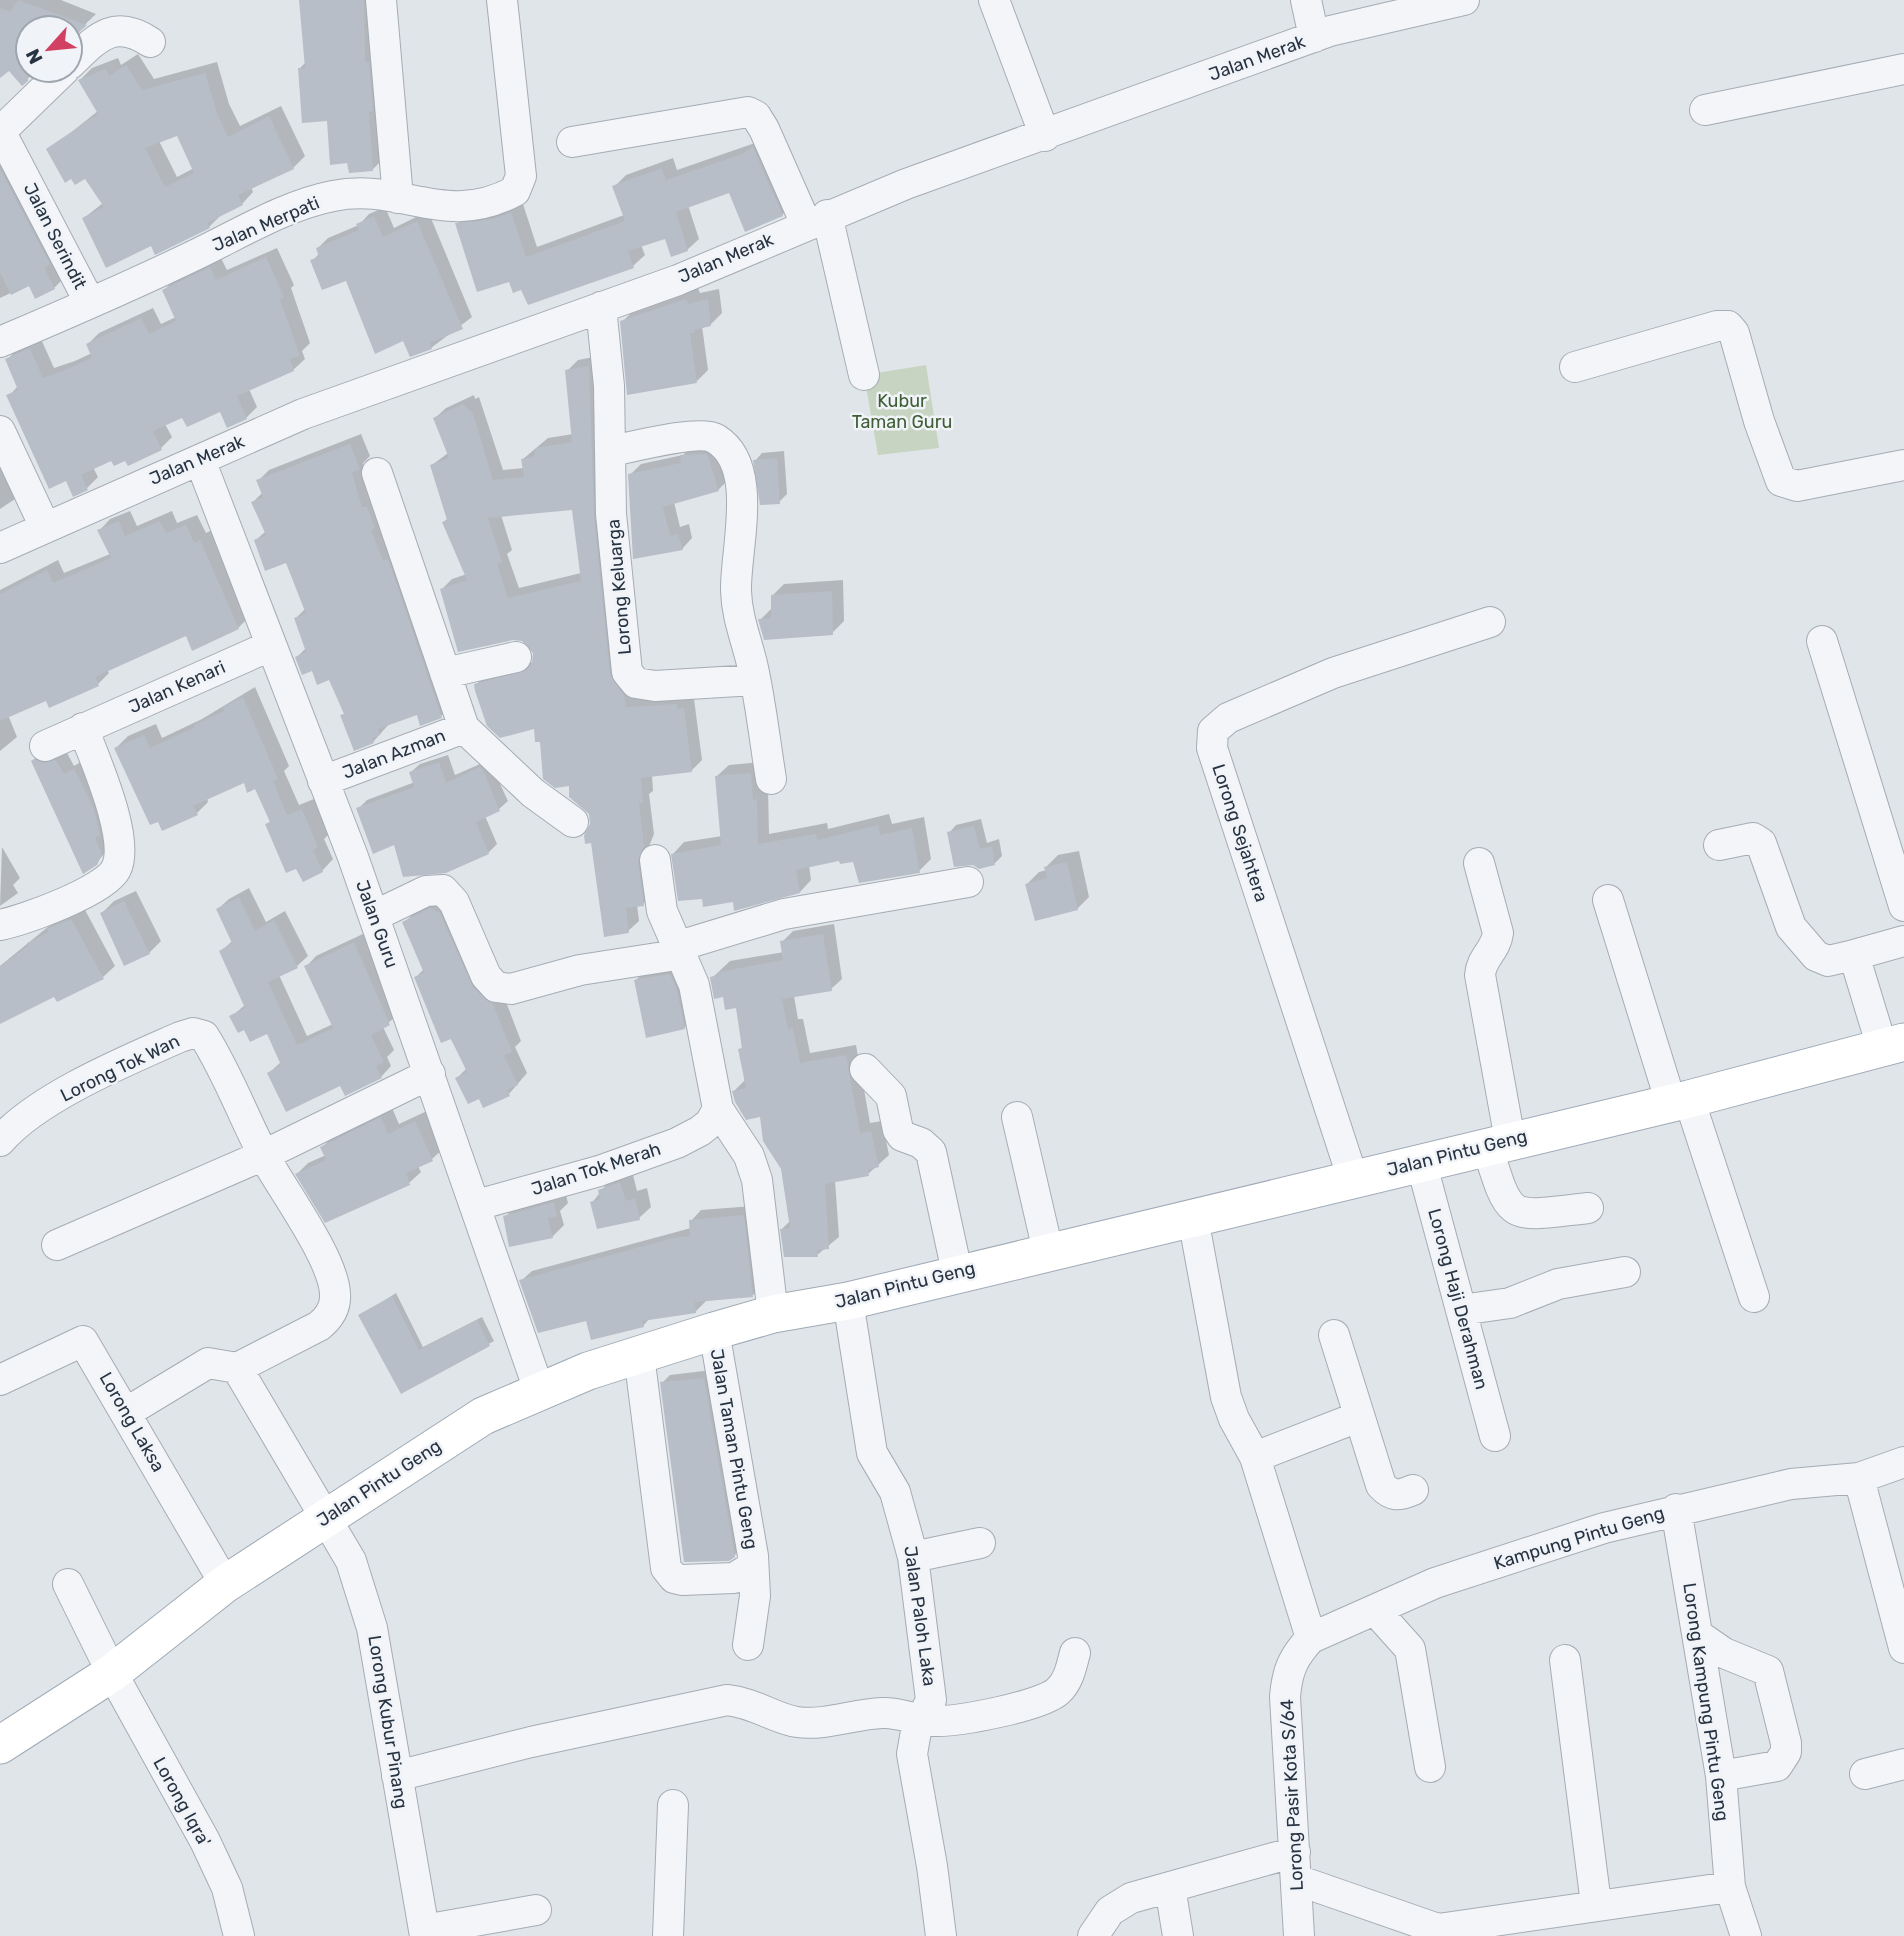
<svg xmlns="http://www.w3.org/2000/svg" width="1904" height="1936" font-family="Rubik,sans-serif">
<style>
.green{fill:#c7d4c1}
.shadow{fill:#0003;fill-rule:evenodd}
.building{fill:#b7bec7;fill-rule:evenodd}
.lines{fill:none;stroke-linecap:round;stroke-linejoin:round}
.minor-casing{stroke:#a5acb4;stroke-width:32}
.major-casing{stroke:#9faab6;stroke-width:39}
.minor{stroke:#f3f5f8;stroke-width:30}
.major{stroke:#fff;stroke-width:37}
.labels{text-anchor:middle;dominant-baseline:central;stroke-width:5;stroke-linejoin:round;paint-order:stroke}
.street-label{font-size:18px;fill:#283342;stroke:#f0f3f7}
.park-label{font-size:18px;fill:#405e35;stroke:#f0f3f7}
</style>
<rect width="100%" height="100%" fill="#e0e5ea"/>
<path class="green" d="M 926,365 L 939,448 L 878,455 L 864,375 Z"/>
<path class="shadow" d="M 0,0 L 61,0 L 96,14 L 70,39 L 70,28 L 28,28 L 28,70 L 37,70 L 22,84 L 9,69 L 0,76 Z
M 301,0 L 377,0 L 384,158 L 372,170 L 349,161 L 299,69 L 306,62 Z
M 138,54 L 154,79 L 217,62 L 229,104 L 240,126 L 281,106 L 305,156 L 293,168 L 251,187 L 253,192 L 242,204 L 221,215 L 209,227 L 152,244 L 84,218 L 103,203 L 85,177 L 49,150 L 98,111 L 80,80 L 92,68 L 118,58 L 121,65 ZM 178,134 L 194,168 L 177,177 L 159,141 Z
M 755,143 L 794,203 L 782,215 L 746,229 L 730,190 L 688,205 L 699,239 L 687,250 L 666,236 L 641,245 L 645,255 L 633,266 L 522,288 L 457,224 L 469,212 L 522,201 L 537,247 L 624,215 L 614,187 L 626,175 L 673,158 L 677,170 Z
M 0,152 L 66,276 L 54,288 L 30,284 L 0,298 Z
M 385,207 L 394,228 L 428,211 L 472,317 L 431,348 L 404,339 L 347,279 L 312,261 L 320,253 L 318,248 L 328,238 L 359,225 L 369,214 Z
M 277,248 L 294,285 L 291,288 L 310,343 L 302,351 L 305,359 L 293,370 L 249,389 L 257,407 L 246,418 L 220,410 L 183,415 L 165,424 L 172,437 L 161,448 L 126,458 L 112,458 L 93,467 L 98,477 L 87,488 L 67,479 L 9,396 L 18,386 L 7,360 L 18,348 L 41,339 L 54,368 L 75,361 L 92,353 L 88,344 L 99,333 L 153,308 L 161,324 L 176,317 L 164,290 L 175,279 L 221,258 L 227,270 Z
M 698,288 L 700,293 L 719,289 L 722,313 L 710,325 L 702,326 L 708,370 L 697,381 L 622,322 L 634,310 Z
M 599,356 L 620,664 L 687,694 L 687,699 L 694,699 L 702,760 L 691,771 L 652,775 L 653,791 L 649,794 L 654,834 L 647,851 L 653,894 L 643,904 L 637,905 L 639,921 L 628,931 L 591,815 L 535,726 L 476,685 L 486,674 L 535,662 L 531,645 L 442,589 L 452,579 L 467,574 L 444,522 L 448,518 L 432,465 L 448,453 L 435,418 L 446,408 L 474,395 L 475,399 L 479,397 L 503,470 L 524,468 L 523,459 L 548,438 L 573,434 L 567,371 L 578,360 ZM 574,508 L 581,573 L 519,588 L 507,554 L 512,550 L 501,515 Z
M 361,434 L 370,456 L 363,463 L 373,496 L 452,705 L 441,716 L 418,713 L 390,723 L 373,742 L 342,716 L 345,713 L 330,678 L 297,657 L 306,648 L 296,618 L 306,608 L 287,561 L 256,540 L 266,531 L 253,502 L 263,492 L 258,481 L 269,470 Z
M 718,444 L 729,479 L 718,490 L 674,502 L 680,527 L 689,524 L 692,538 L 682,549 L 635,557 L 630,475 L 641,464 L 683,455 L 693,445 Z
M 784,451 L 787,494 L 779,502 L 755,461 L 762,453 Z
M 0,461 L 21,495 L 0,509 Z
M 130,511 L 137,526 L 172,511 L 177,523 L 197,515 L 206,533 L 212,530 L 249,617 L 238,628 L 187,634 L 107,670 L 109,673 L 98,684 L 46,699 L 0,678 L 0,590 L 58,560 L 64,573 L 110,554 L 99,531 L 110,519 Z
M 843,580 L 844,621 L 832,633 L 760,620 L 773,607 L 772,596 L 784,584 Z
M 255,687 L 289,766 L 284,771 L 299,805 L 314,799 L 329,834 L 324,839 L 333,859 L 322,871 L 267,825 L 271,820 L 256,787 L 245,781 L 207,798 L 208,802 L 197,813 L 116,748 L 128,736 L 156,724 L 162,738 L 202,719 Z
M 2,700 L 17,737 L 0,751 L 0,701 Z
M 42,751 L 66,751 L 74,766 L 84,760 L 107,813 L 106,852 L 96,863 L 33,761 Z
M 448,755 L 455,775 L 489,760 L 508,801 L 499,809 L 485,816 L 497,844 L 488,853 L 395,843 L 358,809 L 367,800 L 415,782 L 411,772 L 420,764 Z
M 762,762 L 768,788 L 769,834 L 827,823 L 828,829 L 889,814 L 892,824 L 924,817 L 931,859 L 919,871 L 840,859 L 809,865 L 811,880 L 800,892 L 734,901 L 704,897 L 673,854 L 684,842 L 722,836 L 717,776 L 729,765 Z
M 981,819 L 987,843 L 999,839 L 1002,856 L 994,864 L 949,833 L 956,825 Z
M 2,847 L 20,878 L 13,885 L 18,893 L 0,906 Z
M 1079,851 L 1089,897 L 1077,909 L 1027,884 L 1039,872 L 1047,870 L 1046,867 L 1058,855 Z
M 249,888 L 266,922 L 285,911 L 308,956 L 297,966 L 279,975 L 307,1036 L 333,1024 L 306,967 L 316,956 L 365,933 L 399,1014 L 383,1027 L 394,1050 L 387,1057 L 391,1066 L 381,1077 L 341,1083 L 269,1073 L 281,1062 L 268,1032 L 245,1028 L 231,1017 L 246,1004 L 222,951 L 233,940 L 218,909 L 229,899 Z
M 136,891 L 161,941 L 149,953 L 102,913 L 114,901 Z
M 442,899 L 503,994 L 521,1041 L 515,1047 L 527,1073 L 509,1094 L 479,1097 L 457,1078 L 467,1068 L 416,977 L 424,969 L 405,922 L 415,912 Z
M 84,908 L 115,966 L 103,977 L 0,1014 L 0,966 L 60,917 Z
M 834,924 L 842,979 L 831,989 L 794,996 L 798,1019 L 803,1019 L 810,1053 L 856,1045 L 870,1123 L 882,1121 L 889,1155 L 868,1174 L 835,1180 L 839,1237 L 817,1255 L 782,1229 L 790,1221 L 783,1168 L 761,1115 L 734,1091 L 745,1080 L 738,1006 L 724,995 L 712,978 L 730,961 L 784,952 L 782,942 L 793,931 Z
M 682,963 L 696,1016 L 684,1028 L 636,980 L 648,968 Z
M 392,1108 L 399,1124 L 427,1111 L 444,1148 L 432,1159 L 418,1166 L 421,1172 L 409,1183 L 326,1221 L 297,1174 L 308,1163 L 326,1155 L 322,1147 L 334,1136 Z
M 632,1171 L 637,1191 L 647,1188 L 651,1207 L 639,1218 L 592,1203 L 611,1178 Z
M 565,1191 L 568,1203 L 560,1211 L 564,1225 L 552,1237 L 505,1217 L 517,1205 Z
M 753,1206 L 763,1285 L 753,1295 L 706,1301 L 696,1311 L 650,1318 L 643,1326 L 587,1319 L 521,1281 L 532,1271 L 691,1228 L 691,1221 L 701,1210 Z
M 396,1293 L 423,1347 L 482,1317 L 494,1341 L 402,1392 L 360,1316 Z
M 712,1370 L 742,1547 L 734,1556 L 662,1383 L 670,1375 Z"/>
<path class="building" d="M 18,0 L 87,25 L 70,40 L 70,28 L 28,28 L 28,81 L 22,86 L 9,71 L 0,78 L 0,8 L 10,12 Z
M 299,0 L 364,0 L 365,62 L 369,62 L 373,111 L 369,112 L 373,171 L 349,173 L 347,163 L 330,165 L 327,121 L 302,123 L 298,68 L 305,68 Z
M 126,65 L 142,90 L 205,73 L 218,116 L 228,137 L 269,116 L 294,169 L 238,195 L 243,205 L 207,223 L 210,228 L 155,255 L 151,246 L 106,268 L 82,218 L 104,207 L 85,179 L 75,185 L 71,179 L 65,183 L 46,149 L 98,114 L 78,80 L 106,69 L 109,76 ZM 177,136 L 194,173 L 165,187 L 145,148 Z
M 753,147 L 783,216 L 745,232 L 729,193 L 676,212 L 688,251 L 671,257 L 665,239 L 628,251 L 634,268 L 528,305 L 521,290 L 513,293 L 509,282 L 477,292 L 455,223 L 493,219 L 511,212 L 526,257 L 625,221 L 612,186 L 662,168 L 666,180 L 742,154 Z
M 0,169 L 50,264 L 44,267 L 55,289 L 35,299 L 29,286 L 11,295 L 0,272 Z
M 374,216 L 383,237 L 417,221 L 463,329 L 430,343 L 432,349 L 410,357 L 403,341 L 375,354 L 346,281 L 322,290 L 310,260 L 319,257 L 316,248 L 359,230 L 356,224 Z
M 266,257 L 284,297 L 280,299 L 300,356 L 290,359 L 294,371 L 237,396 L 247,419 L 227,428 L 220,412 L 187,427 L 182,418 L 153,431 L 162,450 L 128,466 L 125,461 L 114,466 L 111,461 L 81,475 L 88,490 L 73,497 L 66,481 L 49,489 L 6,395 L 18,390 L 5,359 L 30,348 L 43,378 L 62,371 L 92,358 L 86,344 L 141,318 L 149,334 L 176,321 L 162,290 L 210,267 L 216,280 Z
M 686,299 L 688,304 L 708,299 L 711,326 L 694,330 L 695,333 L 690,333 L 697,383 L 627,395 L 620,321 Z
M 589,366 L 594,516 L 610,675 L 624,695 L 626,707 L 677,704 L 677,709 L 684,708 L 692,772 L 641,778 L 643,803 L 639,803 L 644,846 L 638,862 L 644,906 L 626,908 L 629,933 L 604,937 L 591,843 L 585,844 L 584,835 L 590,824 L 589,814 L 569,797 L 569,786 L 555,788 L 543,779 L 540,742 L 535,742 L 534,729 L 500,738 L 487,726 L 475,691 L 474,684 L 527,670 L 532,663 L 533,653 L 522,641 L 513,640 L 458,652 L 440,589 L 467,580 L 442,522 L 447,520 L 430,465 L 449,458 L 433,418 L 463,404 L 473,413 L 493,480 L 524,477 L 521,459 L 534,457 L 536,448 L 572,442 L 565,370 ZM 572,510 L 581,581 L 508,598 L 497,564 L 502,562 L 488,518 Z
M 350,444 L 360,469 L 352,473 L 362,507 L 367,507 L 375,528 L 371,530 L 383,561 L 388,559 L 442,718 L 420,726 L 417,715 L 378,729 L 380,735 L 372,738 L 374,743 L 354,751 L 340,715 L 344,714 L 329,680 L 317,685 L 312,671 L 302,675 L 295,657 L 306,652 L 294,618 L 306,614 L 286,563 L 265,571 L 254,540 L 266,535 L 251,502 L 263,497 L 256,480 Z
M 707,454 L 719,491 L 663,507 L 670,536 L 678,534 L 683,550 L 633,559 L 628,474 L 681,463 L 680,455 Z
M 777,458 L 780,504 L 760,505 L 753,460 Z
M 119,521 L 125,536 L 160,521 L 166,533 L 186,525 L 194,543 L 200,540 L 239,629 L 192,651 L 186,636 L 95,677 L 99,686 L 81,694 L 49,708 L 46,701 L 0,721 L 0,594 L 47,570 L 53,583 L 111,558 L 97,530 Z
M 832,591 L 833,635 L 764,640 L 758,619 L 771,618 L 771,595 Z
M 243,697 L 278,779 L 273,781 L 287,815 L 302,809 L 318,847 L 313,850 L 323,872 L 303,882 L 296,869 L 286,873 L 265,824 L 270,822 L 255,789 L 247,793 L 244,783 L 193,806 L 198,815 L 162,831 L 158,822 L 150,825 L 114,748 L 144,735 L 150,748 L 195,727 L 194,725 L 224,711 L 223,707 Z
M 34,759 L 44,763 L 56,760 L 64,774 L 74,769 L 94,809 L 100,835 L 95,838 L 102,854 L 97,865 L 83,874 L 31,761 Z
M 439,762 L 446,783 L 480,767 L 483,770 L 500,811 L 476,822 L 489,854 L 446,873 L 403,877 L 394,845 L 373,854 L 356,808 L 414,787 L 409,772 Z
M 751,773 L 753,800 L 757,799 L 758,844 L 816,834 L 817,840 L 878,825 L 880,835 L 912,828 L 920,873 L 859,883 L 853,862 L 840,864 L 839,861 L 796,870 L 800,893 L 734,911 L 733,902 L 703,907 L 702,899 L 678,901 L 671,854 L 721,845 L 715,776 Z
M 974,826 L 980,849 L 992,846 L 995,865 L 979,869 L 973,865 L 954,867 L 947,832 Z
M 1067,862 L 1078,910 L 1035,921 L 1025,884 L 1047,878 L 1044,867 Z
M 239,897 L 255,931 L 274,920 L 298,968 L 268,982 L 297,1045 L 333,1028 L 304,966 L 354,942 L 390,1025 L 371,1035 L 384,1062 L 376,1066 L 382,1078 L 345,1096 L 340,1086 L 286,1112 L 267,1073 L 281,1065 L 267,1034 L 250,1042 L 244,1030 L 238,1033 L 229,1016 L 245,1008 L 219,951 L 232,943 L 216,909 Z
M 124,901 L 150,954 L 124,966 L 100,913 Z
M 430,908 L 439,912 L 473,987 L 493,1004 L 512,1052 L 504,1056 L 518,1085 L 507,1090 L 510,1096 L 483,1108 L 479,1099 L 468,1104 L 455,1078 L 467,1072 L 451,1039 L 441,1043 L 414,977 L 424,973 L 402,922 Z
M 71,919 L 104,979 L 57,1002 L 54,997 L 0,1024 L 0,967 L 28,946 L 27,943 L 49,932 L 47,929 Z
M 823,934 L 832,991 L 782,999 L 788,1029 L 793,1028 L 800,1063 L 846,1055 L 860,1133 L 871,1131 L 879,1167 L 868,1170 L 869,1176 L 825,1184 L 829,1249 L 817,1250 L 818,1257 L 784,1257 L 780,1229 L 790,1228 L 781,1169 L 763,1141 L 760,1117 L 746,1120 L 735,1102 L 732,1091 L 746,1088 L 738,1049 L 742,1048 L 736,1008 L 725,1010 L 723,997 L 714,999 L 710,977 L 718,975 L 718,972 L 783,960 L 780,941 Z
M 670,974 L 677,990 L 685,1029 L 646,1038 L 634,980 Z
M 381,1117 L 388,1134 L 415,1121 L 433,1161 L 406,1173 L 410,1185 L 325,1223 L 295,1174 L 326,1160 L 320,1147 Z
M 620,1182 L 626,1201 L 635,1198 L 640,1220 L 597,1229 L 590,1202 L 600,1199 L 598,1190 Z
M 554,1202 L 557,1217 L 548,1218 L 553,1238 L 509,1247 L 503,1216 Z
M 744,1215 L 753,1297 L 695,1302 L 696,1313 L 642,1321 L 644,1327 L 591,1340 L 586,1321 L 538,1333 L 519,1280 L 669,1239 L 690,1236 L 689,1220 Z
M 392,1296 L 419,1350 L 477,1320 L 490,1346 L 401,1394 L 358,1315 Z
M 704,1378 L 735,1557 L 729,1561 L 684,1562 L 660,1382 Z"/>
<g class="lines">
<defs>
<path id="minor" d="M 381,0 L 398,198
M 994,0 L 1045,136
M 1306,0 L 1314,37
M 70,64 C 97,38 113,18 150,42
M 1705,110 L 1904,69
M 0,131 L 90,303
M 0,132 L 64,70
M 572,142 L 748,112 L 756,116 L 764,129 L 806,224
M 827,215 L 864,375
M 601,307 L 609,386 L 611,514 L 627,672 L 636,683 L 655,686 L 755,680
M 0,342 C 66,314 131,286 195,255 C 239,234 286,205 333,196 C 402,182 444,229 515,191 L 521,176 L 502,0
M 1575,367 L 1717,326 L 1728,326 L 1734,333 L 1759,421 L 1781,481 L 1797,486 L 1904,465
M 0,431 L 45,527
M 612,451 C 632,447 701,429 716,439 C 760,466 735,549 736,591 C 737,619 747,641 753,668 C 761,705 765,742 771,779
M 200,460 L 353,857 L 540,1393
M 377,473 L 464,728 L 533,793 L 573,822
M 0,548 L 303,414 L 678,280 L 906,184 L 1330,31 L 1464,0
M 1822,641 L 1904,906
M 445,673 L 516,657
M 45,746 L 270,646
M 323,781 L 464,728
M 1719,845 L 1753,838 L 1761,843 L 1791,927 L 1816,956 L 1828,961 L 1854,955 L 1882,1047
M 1479,863 L 1498,933 C 1496,950 1481,958 1480,975 L 1510,1140
M 1608,900 L 1671,1103
M 374,916 L 426,891 L 443,890 L 454,902 L 486,976 L 496,987 L 511,989 L 580,970 L 683,954
M 0,925 C 24,920 105,891 116,869 C 131,839 94,758 83,728
M 679,946 L 784,914 L 968,882
M 1854,955 L 1904,941
M 865,1069 L 891,1096 L 898,1130 L 902,1136 L 921,1143 L 931,1152 L 957,1272
M 1689,1099 L 1754,1297
M 718,1109 L 749,1156 L 757,1180 L 773,1314
M 1017,1117 L 1048,1251
M 0,1141 C 38,1097 126,1061 180,1037 L 193,1033 L 204,1036 C 228,1074 243,1116 264,1156 C 282,1189 334,1259 335,1294 C 336,1307 329,1318 319,1326 L 237,1368 L 208,1363 L 127,1412
M 1487,1146 C 1511,1224 1508,1217 1588,1208
M 1421,1162 L 1495,1436
M 1353,1179 L 1212,748 L 1213,731 L 1228,718 L 1333,673 L 1490,622
M 477,1205 L 599,1171 L 677,1143 L 700,1131 L 710,1123 L 718,1109 L 694,985 L 662,911 L 655,860
M 1193,1218 L 1226,1397 L 1234,1419 L 1255,1457 L 1311,1638 C 1293,1657 1287,1671 1285,1697 L 1299,1936
M 57,1245 L 264,1155 L 430,1074
M 848,1301 L 872,1453 L 895,1492 L 913,1557 L 931,1700 L 916,1731 L 912,1754 L 932,1866 L 941,1936
M 1461,1310 L 1510,1303 L 1558,1284 L 1625,1272
M 714,1331 L 753,1556 L 755,1596 L 748,1645
M 1334,1335 L 1381,1485 C 1392,1497 1399,1496 1413,1490
M 639,1355 L 666,1568 L 674,1578 L 682,1580 L 734,1578 L 752,1567
M 237,1368 L 351,1561 L 372,1628 L 425,1936
M 0,1380 L 83,1341 L 225,1584
M 1255,1457 L 1358,1417
M 1859,1478 L 1904,1648
M 1676,1509 L 1721,1776 L 1730,1887 L 1746,1936
M 913,1557 L 980,1543
M 68,1584 L 112,1673 L 205,1841 L 227,1888 L 239,1936
M 1376,1611 L 1410,1649 L 1430,1767
M 1698,1635 L 1724,1653 L 1768,1671 L 1786,1743 L 1786,1752 L 1777,1766 L 1721,1776
M 1311,1638 L 1435,1583 L 1604,1528 L 1791,1484 L 1859,1478 L 1904,1462
M 1565,1660 L 1596,1904
M 1865,1774 L 1904,1764
M 397,1776 L 531,1742 L 727,1700 C 756,1703 775,1719 797,1722 C 826,1726 854,1714 882,1713 C 900,1712 917,1721 935,1721 C 958,1722 1042,1706 1058,1691 C 1069,1681 1071,1667 1075,1653
M 1297,1880 L 1438,1929 L 1730,1887
M 1170,1887 L 1178,1936
M 424,1930 L 536,1910
M 668,1936 L 673,1805
M 1093,1936 L 1110,1911 L 1131,1898 L 1295,1852"/>
<path id="major" d="M 0,1745 L 112,1673 L 225,1584 L 483,1416 L 588,1371 L 714,1331 L 773,1314 L 848,1301 L 1689,1099 L 1904,1042"/>
</defs>
<use href="#minor" class="minor-casing"/>
<use href="#major" class="major-casing"/>
<use href="#minor" class="minor"/>
<use href="#major" class="major"/>
</g>
<g class="labels">
<g class="street-label">
<text transform="translate(1257 58) rotate(-20)">Jalan Merak</text>
<text transform="translate(266 224) rotate(-23)">Jalan Merpati</text>
<text transform="translate(55 236) rotate(63)">Jalan Serindit</text>
<text transform="translate(726 258) rotate(-23)">Jalan Merak</text>
<text transform="translate(197 460) rotate(-23)">Jalan Merak</text>
<text transform="translate(619 587) rotate(-95)">Lorong Keluarga</text>
<text transform="translate(177 687) rotate(-24)">Jalan Kenari</text>
<text transform="translate(394 754) rotate(-21)">Jalan Azman</text>
<text transform="translate(1240 833) rotate(72)">Lorong Sejahtera</text>
<text transform="translate(377 924) rotate(70)">Jalan Guru</text>
<text transform="translate(120 1068) rotate(-26)">Lorong Tok Wan</text>
<text transform="translate(1457 1153) rotate(-14)">Jalan Pintu Geng</text>
<text transform="translate(596 1169) rotate(-18)">Jalan Tok Merah</text>
<text transform="translate(905 1285) rotate(-14)">Jalan Pintu Geng</text>
<text transform="translate(1458 1299) rotate(75)">Lorong Haji Derahman</text>
<text transform="translate(132 1422) rotate(60)">Lorong Laksa</text>
<text transform="translate(734 1449) rotate(80)">Jalan Taman Pintu Geng</text>
<text transform="translate(379 1483) rotate(-33)">Jalan Pintu Geng</text>
<text transform="translate(1579 1538) rotate(-17)">Kampung Pintu Geng</text>
<text transform="translate(920 1616) rotate(82)">Jalan Paloh Laka</text>
<text transform="translate(1706 1702) rotate(82)">Lorong Kampung Pintu Geng</text>
<text transform="translate(388 1722) rotate(81)">Lorong Kubur Pinang</text>
<text transform="translate(1292 1795) rotate(-93)">Lorong Pasir Kota S/64</text>
<text transform="translate(182 1802) rotate(61)">Lorong Iqra'</text>
</g>
<g class="park-label">
<text x="902" y="401">Kubur<tspan x="902" dy="21">Taman Guru</tspan></text>
</g>
</g>
<g transform="translate(49 49) rotate(243)"><circle r="33" fill="#f0f3f7" stroke="#a0a6af" stroke-width="2"/>
<path d="M0-5L12 26L0 18L-12 26Z" fill="#d24162"/>
<text y="-10" font-size="19" font-weight="bold" text-anchor="middle" fill="#283342">N</text>
</g>
</svg>
